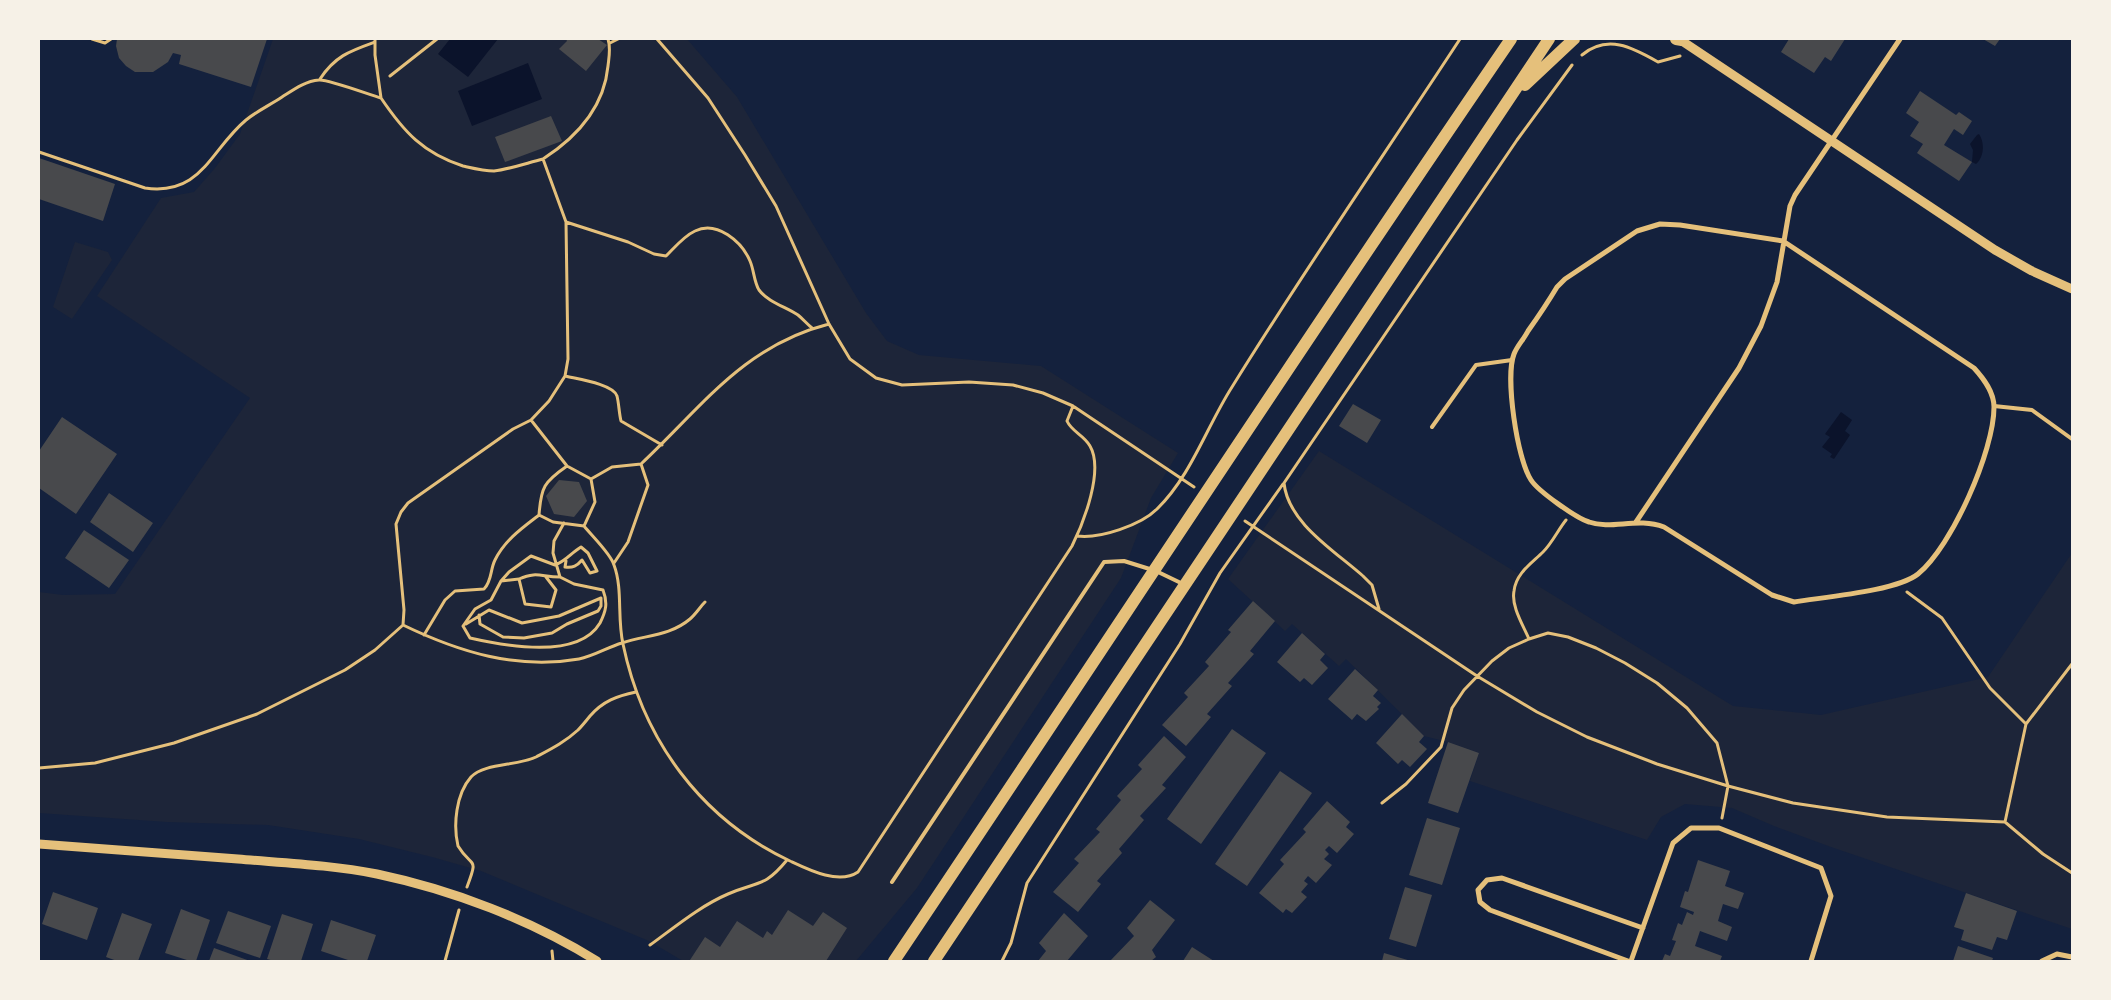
<svg xmlns="http://www.w3.org/2000/svg" width="2111" height="1000" font-family="Signika,sans-serif">
<style>
.green{fill:#1d2539}
.water{fill:#0b132b}
.building{fill:#48494c}
.lines{fill:none;stroke-linecap:round;stroke-linejoin:round}
.path{stroke:#e5c07b;stroke-width:3}
.service{stroke:#e5c07b;stroke-width:4}
.minor{stroke:#e5c07b;stroke-width:5}
.tertiary{stroke:#e5c07b;stroke-width:9}
.primary{stroke:#e5c07b;stroke-width:12}
</style>
<rect width="100%" height="100%" fill="#14213d"/>
<path class="green" d="M 273,39 L 687,39 L 737,97 L 866,313 L 887,341 L 919,355 L 1041,366 L 1178,453 L 1151,498 L 1121,578 L 917,888 L 856,961 L 683,961 L 649,941 L 481,871 L 432,857 L 359,839 L 268,825 L 167,822 L 39,813 L 39,592 L 63,595 L 115,594 L 250,398 L 97,296 L 161,198 L 194,192 L 215,168 L 240,134 Z
M 75,242 L 108,252 L 112,260 L 72,319 L 53,307 Z
M 1319,451 L 1733,706 L 1821,715 L 1988,677 L 2072,553 L 2072,929 L 1831,847 L 1774,826 L 1732,808 L 1685,804 L 1661,817 L 1647,840 L 1470,781 L 1479,753 L 1448,742 L 1424,736 L 1346,659 L 1339,666 L 1292,624 L 1285,631 L 1228,579 Z"/>
<path class="water" d="M 450,39 L 498,39 L 468,77 L 438,54 Z
M 528,63 L 542,99 L 472,126 L 458,91 Z
M 1979,134 C 1985,143 1984,157 1976,164 L 1972,162 L 1973,150 L 1970,144 L 1977,135 Z
M 1841,412 L 1852,420 L 1845,431 L 1850,435 L 1834,459 L 1830,457 L 1832,454 L 1822,447 L 1830,437 L 1825,434 Z"/>
<path class="building" d="M 117,39 L 267,39 L 251,87 L 179,64 L 181,55 L 173,53 L 168,62 L 153,72 L 135,72 L 126,66 L 119,58 L 116,46 Z
M 566,39 L 598,39 L 607,45 L 586,71 L 559,49 L 567,41 Z
M 1789,39 L 1845,39 L 1831,61 L 1825,57 L 1814,73 L 1781,52 Z
M 1983,39 L 2000,39 L 1995,46 Z
M 1920,91 L 1956,115 L 1959,112 L 1972,121 L 1963,135 L 1954,129 L 1944,145 L 1972,162 L 1959,181 L 1917,153 L 1923,144 L 1910,136 L 1919,122 L 1906,113 Z
M 551,116 L 562,141 L 505,162 L 495,137 Z
M 39,158 L 115,184 L 103,221 L 39,199 Z
M 1353,404 L 1381,420 L 1367,443 L 1339,426 Z
M 62,417 L 117,454 L 76,514 L 39,488 L 39,451 Z
M 559,480 L 579,482 L 587,501 L 574,517 L 554,514 L 546,496 Z
M 109,493 L 153,523 L 133,552 L 90,522 Z
M 84,530 L 129,560 L 109,588 L 65,558 Z
M 1253,601 L 1275,621 L 1250,651 L 1254,654 L 1228,683 L 1232,686 L 1207,714 L 1211,717 L 1186,746 L 1162,725 L 1188,697 L 1184,693 L 1209,666 L 1205,662 L 1231,632 L 1228,630 Z
M 1302,633 L 1325,654 L 1320,660 L 1328,668 L 1312,685 L 1304,678 L 1300,682 L 1277,662 Z
M 1355,669 L 1378,690 L 1373,696 L 1381,703 L 1377,707 L 1379,709 L 1366,721 L 1357,714 L 1352,720 L 1328,699 Z
M 1402,714 L 1424,736 L 1419,742 L 1427,749 L 1410,767 L 1402,760 L 1398,764 L 1376,743 Z
M 1232,729 L 1266,753 L 1201,844 L 1167,819 Z
M 1164,736 L 1186,757 L 1162,785 L 1166,788 L 1140,816 L 1144,820 L 1119,849 L 1122,853 L 1097,881 L 1101,884 L 1078,912 L 1053,892 L 1079,863 L 1074,859 L 1100,832 L 1096,829 L 1121,800 L 1117,796 L 1142,769 L 1138,765 Z
M 1448,742 L 1479,753 L 1458,813 L 1428,803 Z
M 1280,771 L 1312,793 L 1247,886 L 1215,864 Z
M 1327,801 L 1350,822 L 1346,827 L 1354,834 L 1337,853 L 1329,846 L 1325,850 L 1329,854 L 1324,859 L 1332,865 L 1316,883 L 1308,876 L 1304,881 L 1308,884 L 1301,892 L 1307,897 L 1292,913 L 1286,909 L 1283,913 L 1259,893 L 1284,864 L 1280,860 L 1306,832 L 1303,829 Z
M 1427,818 L 1460,828 L 1442,885 L 1409,875 Z
M 1698,860 L 1730,871 L 1725,886 L 1744,893 L 1738,909 L 1723,904 L 1718,921 L 1732,927 L 1727,941 L 1700,931 L 1695,946 L 1722,956 L 1720,961 L 1662,961 L 1665,954 L 1670,956 L 1676,941 L 1672,940 L 1678,923 L 1682,925 L 1687,912 L 1693,915 L 1694,912 L 1680,907 L 1685,891 L 1688,892 Z
M 1405,887 L 1432,895 L 1416,947 L 1389,939 Z
M 53,892 L 98,908 L 87,940 L 42,924 Z
M 1966,893 L 2017,911 L 2007,940 L 1997,937 L 1992,950 L 1961,940 L 1964,930 L 1954,927 Z
M 1150,900 L 1175,920 L 1152,950 L 1156,957 L 1151,961 L 1110,961 L 1134,936 L 1127,928 Z
M 181,909 L 210,920 L 196,961 L 190,961 L 165,953 Z
M 788,910 L 813,926 L 823,912 L 847,928 L 826,961 L 690,960 L 705,937 L 720,947 L 737,921 L 763,938 L 767,931 L 772,935 Z
M 228,911 L 271,926 L 260,958 L 216,943 Z
M 122,913 L 152,924 L 138,961 L 117,961 L 106,957 Z
M 1064,913 L 1088,936 L 1067,961 L 1038,961 L 1046,951 L 1039,943 Z
M 282,914 L 313,924 L 301,961 L 274,961 L 267,959 Z
M 331,920 L 376,935 L 367,961 L 351,961 L 321,951 Z
M 1958,946 L 1993,958 L 1992,961 L 1953,961 Z
M 1192,947 L 1214,961 L 1183,961 Z
M 214,948 L 250,961 L 209,961 Z
M 1384,953 L 1411,961 L 1382,961 Z"/>
<g class="lines">
<path class="path" d="M 92,39 L 105,43 L 111,39
M 657,39 L 708,98 L 745,155 L 776,206 L 829,324 L 850,359 L 876,378 L 902,385 L 969,382 L 1013,385 L 1043,393 L 1073,406 L 1194,487
M 610,43 L 618,39
M 1582,55 C 1607,34 1632,47 1658,62 L 1680,56
M 390,76 L 437,39
M 320,79 C 335,56 350,51 375,42
M 381,98 C 404,132 423,153 463,166 C 472,168 484,171 494,171 C 510,169 527,163 543,159
M 39,152 L 145,188 C 202,196 210,150 246,120 C 257,111 270,105 282,97 C 293,90 305,81 319,80 C 328,79 370,95 381,98 L 375,55 L 375,39
M 566,222 L 628,242 L 654,254 L 666,256 C 675,247 684,236 695,231 C 717,220 742,242 750,261 C 754,270 754,282 759,290 C 768,302 786,307 798,315 C 803,319 807,324 812,328
M 565,376 C 577,379 613,384 617,396 C 619,404 619,413 621,421 L 662,445
M 531,420 L 567,466 L 591,479
M 567,466 C 544,482 541,487 539,515 L 553,522 L 584,526
M 591,479 L 595,502 L 584,526 C 592,536 611,554 614,565 C 623,589 617,618 623,644 C 643,740 701,819 790,861 C 809,870 839,885 858,872 L 1072,546 C 1084,522 1104,470 1090,446 C 1084,435 1072,432 1067,421 L 1073,406
M 591,479 L 612,467 L 641,464 C 702,407 743,346 829,324
M 1245,521 L 1477,676 L 1537,712 L 1587,737 L 1657,764 L 1728,786 L 1793,803 L 1887,817 L 2005,822 L 2043,854 L 2072,873
M 564,523 L 554,541 L 553,553 L 560,577 L 574,584 L 603,590 C 608,603 606,611 600,623 C 578,660 505,646 470,638 L 463,626 L 475,609 L 491,600 L 501,581 L 509,572 L 531,556 L 555,565 C 566,561 571,553 581,547 L 588,553 L 597,571 L 590,573 L 582,560 C 577,566 573,568 565,567 L 566,561
M 1077,536 C 1100,539 1141,525 1157,509 C 1191,476 1207,426 1232,387 C 1305,269 1384,155 1460,39
M 614,563 L 628,542 L 648,485 L 641,464
M 546,577 L 556,590 L 551,607 L 525,604 L 519,579 C 537,571 541,577 560,577
M 501,581 L 519,579
M 1907,592 L 1942,618 L 1990,688 L 2026,724
M 1379,609 L 1372,585 L 1363,576 C 1335,551 1288,523 1284,483 L 1517,140 L 1572,65
M 466,624 L 489,610 L 522,623 L 559,616 L 601,598 L 601,606 L 598,611 L 567,624 L 552,633 L 524,638 L 503,637 L 480,624 L 479,615
M 403,625 L 404,610 L 396,524 L 401,512 L 408,503 L 513,429 L 531,420 L 549,401 L 565,376 L 568,359 L 566,222 L 543,159 C 577,137 604,108 608,66 C 609,57 611,48 608,39
M 424,635 L 445,600 L 455,591 L 484,589 C 492,581 490,570 495,560 C 505,540 522,528 539,515
M 1529,639 C 1523,625 1511,606 1514,591 C 1516,573 1532,563 1543,552 C 1552,543 1558,530 1566,520
M 39,768 L 95,763 L 174,743 L 257,714 L 345,670 L 375,650 L 403,625 C 459,652 517,670 579,659 C 594,656 608,647 622,643 C 646,635 670,636 690,619 C 696,614 700,607 705,602
M 1382,803 L 1406,784 L 1441,747 L 1452,708 L 1464,690 L 1492,661 L 1509,648 L 1529,639 L 1548,633 L 1568,637 L 1596,648 L 1625,663 L 1657,683 L 1687,708 L 1717,743 L 1728,786 L 1722,818
M 2005,822 L 2026,724 L 2072,664
M 467,887 C 479,855 472,869 458,846 C 453,825 456,794 471,777 C 484,763 517,766 536,757 C 551,749 565,742 578,730 C 582,726 586,721 590,716 C 603,701 617,696 636,692
M 650,945 C 675,927 700,906 728,894 C 758,881 764,888 787,860
M 552,951 L 553,961
M 445,961 L 459,910
M 1002,961 L 1011,943 L 1027,883 L 1180,644 L 1220,573 L 1283,484"/>
<path class="service" d="M 1994,406 L 2032,410 L 2072,439
M 1432,427 L 1476,365 L 1512,360
M 892,882 L 1104,562 L 1124,561 L 1156,571 L 1183,584"/>
<path class="minor" d="M 1660,224 L 1680,225 L 1783,241 L 1974,368 C 1984,379 1994,392 1994,407 C 1994,451 1952,546 1918,574 C 1897,591 1824,597 1794,602 L 1772,595 L 1664,527 C 1638,517 1611,530 1589,522 C 1576,518 1538,491 1531,480 C 1517,459 1505,377 1514,354 C 1517,346 1524,339 1528,331 C 1538,317 1548,302 1557,287 L 1565,279 L 1637,231 Z
M 1636,522 L 1739,368 L 1761,326 L 1777,282 L 1790,206 L 1795,195 L 1900,39
M 1628,961 L 1490,910 L 1480,902 L 1478,890 L 1487,880 L 1502,878 L 1643,928
M 1631,961 L 1673,843 L 1691,828 L 1719,828 L 1821,868 L 1831,896 L 1811,961
M 2042,961 L 2057,954 L 2072,957"/>
<path class="tertiary" d="M 1679,39 L 1995,250 L 2032,271 L 2072,289
M 39,844 C 105,849 172,854 238,859 C 285,863 332,865 377,874 C 453,890 531,920 597,961"/>
<path class="primary" d="M 1676,39 L 1682,40
M 1525,85 L 1574,39
M 894,961 C 1100,654 1302,344 1511,39
M 934,961 L 1549,39"/>
</g>
<rect width="2111" height="1000" fill="none" stroke="#f6f1e7" stroke-width="80"/>
</svg>
